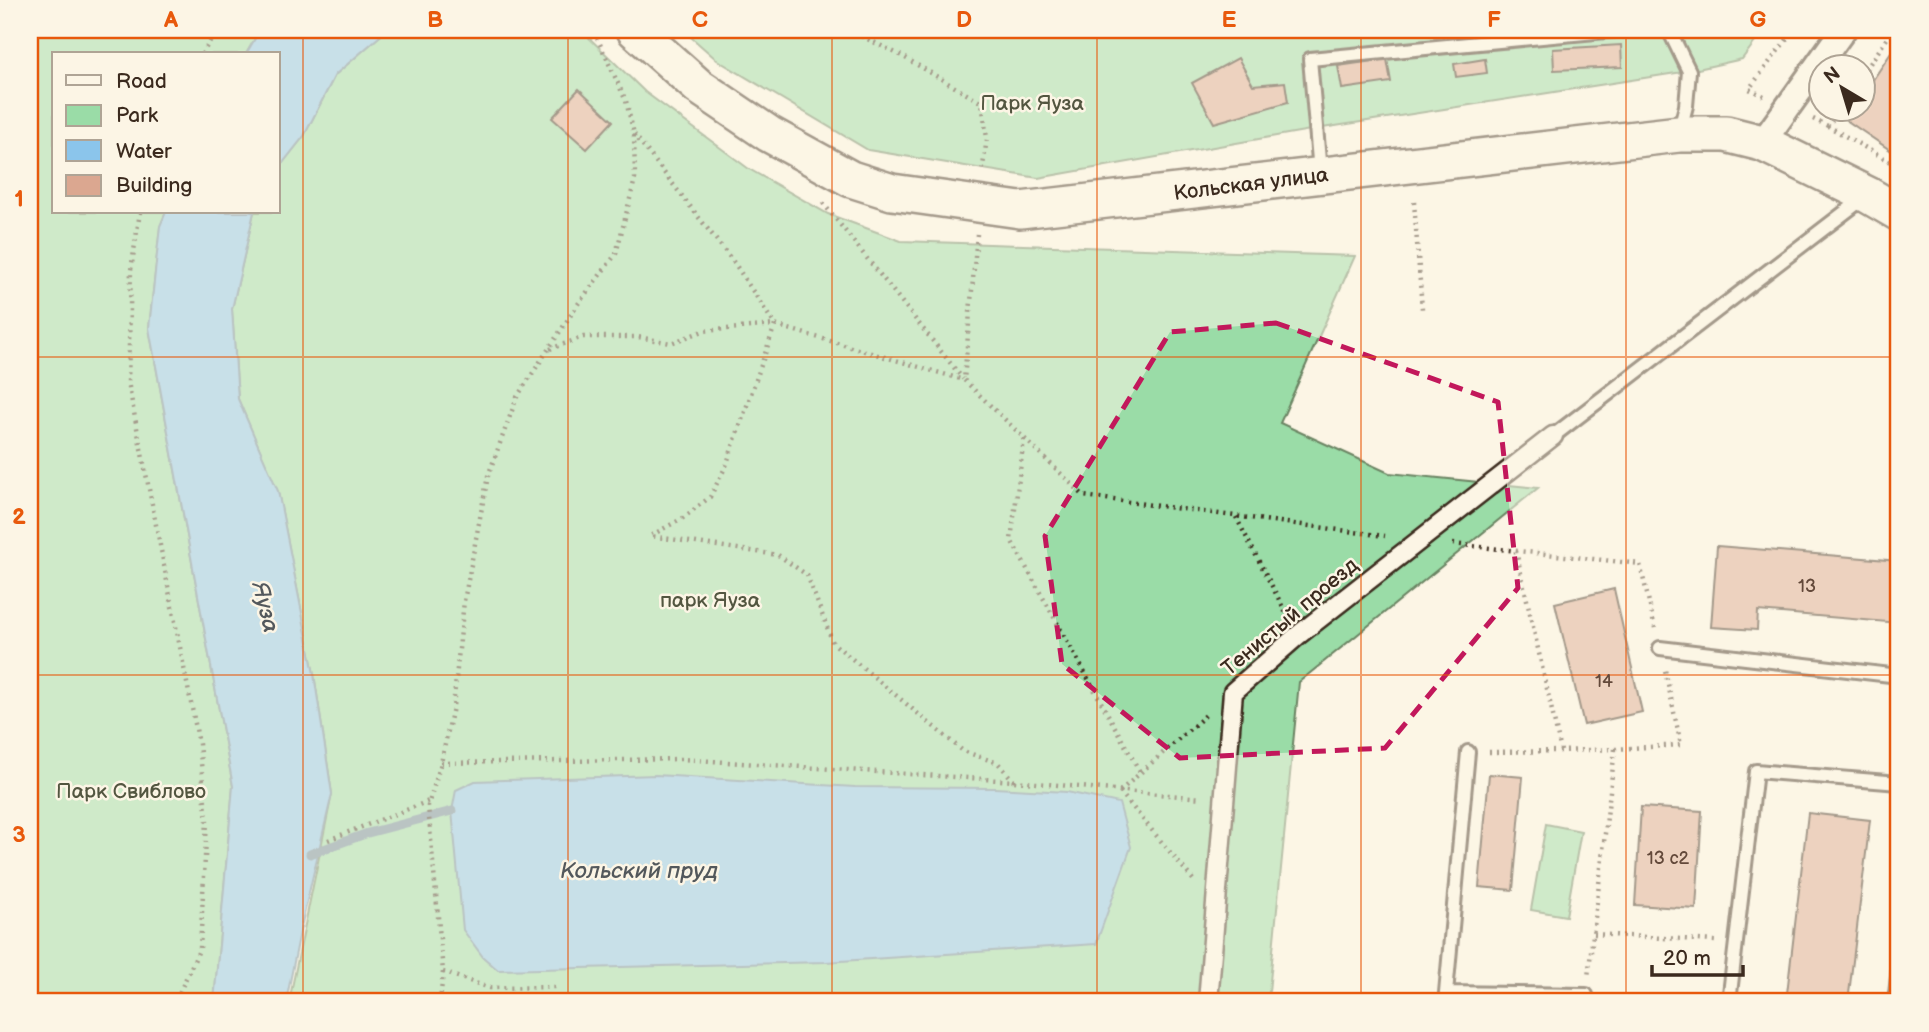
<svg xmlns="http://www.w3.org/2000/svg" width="1929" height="1032" font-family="'Balsamiq Sans',sans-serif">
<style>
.green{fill:#9adca7;stroke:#6a8362;stroke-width:2}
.water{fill:#8bc5eb;stroke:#6b8799;stroke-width:2}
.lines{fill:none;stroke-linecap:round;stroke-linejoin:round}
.stream{stroke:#6b8799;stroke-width:9}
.building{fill:#dba790;stroke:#3b2a1e;stroke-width:2}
.service-casing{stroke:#3b2a1e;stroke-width:18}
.pedestrian-casing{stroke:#3b2a1e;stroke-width:23}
.minor-casing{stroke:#3b2a1e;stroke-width:30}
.secondary-casing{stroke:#3b2a1e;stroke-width:40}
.path{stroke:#3b2a1e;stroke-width:4.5;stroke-dasharray:2 5;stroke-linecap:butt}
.service{stroke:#fcf5e5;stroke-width:12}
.pedestrian{stroke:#fcf5e5;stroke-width:18}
.minor{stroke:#fcf5e5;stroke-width:24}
.secondary{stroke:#fcf5e5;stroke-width:35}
.marked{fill:none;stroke:#c2185b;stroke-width:5;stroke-dasharray:14 9;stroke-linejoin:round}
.grid{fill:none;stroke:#e8590c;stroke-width:2;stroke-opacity:0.55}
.labels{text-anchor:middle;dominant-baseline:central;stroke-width:5;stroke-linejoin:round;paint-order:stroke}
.number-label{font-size:18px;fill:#63493a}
.park-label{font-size:21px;fill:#535640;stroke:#fcf5e5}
.street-label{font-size:21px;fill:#3b2a1e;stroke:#fcf5e5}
.water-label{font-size:23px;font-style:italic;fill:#53585c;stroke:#fcf5e5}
.neatline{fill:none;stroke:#e8590c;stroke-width:2.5}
.grid-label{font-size:23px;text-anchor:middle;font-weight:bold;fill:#e8590c}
</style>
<rect width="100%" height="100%" fill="#fcf5e5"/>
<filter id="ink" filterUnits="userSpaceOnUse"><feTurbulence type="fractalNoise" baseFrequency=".0143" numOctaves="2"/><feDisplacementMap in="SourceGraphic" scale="14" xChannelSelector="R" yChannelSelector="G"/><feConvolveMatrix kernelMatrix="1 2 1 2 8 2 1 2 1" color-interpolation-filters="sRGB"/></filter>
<g filter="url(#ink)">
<path class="green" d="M 30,30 L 260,30 L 246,54 L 54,54 L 54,212 L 166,212 L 160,227 L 149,328 L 233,786 L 214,1002 L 30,1002 Z
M 387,30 L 581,30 L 645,92 L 749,169 L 828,214 L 901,241 L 1355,256 L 1280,423 L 1389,473 L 1538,488 L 1299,682 L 1268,1002 L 289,1002 L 332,794 L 314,674 L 278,492 L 238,399 L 232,309 L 254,212 L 278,212 L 278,169 L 304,136 L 335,75 Z
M 683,30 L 1764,30 L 1742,59 L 1689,71 L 1316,129 L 1038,178 L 868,150 L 717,60 Z
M 1546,824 L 1581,831 L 1566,916 L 1531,910 Z"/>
<path class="water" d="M 260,30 L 387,30 L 335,75 L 304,136 L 278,169 L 278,54 L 246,54 Z
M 166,212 L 254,212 L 232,309 L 238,399 L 278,491 L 314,674 L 332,794 L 301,927 L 286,1002 L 214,1002 L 233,786 L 149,328 L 160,226 Z
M 656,775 L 855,787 L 995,788 L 1067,792 L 1119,803 L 1131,847 L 1096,944 L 826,962 L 498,970 L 483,957 L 463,930 L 452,811 L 456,790 L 475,781 Z"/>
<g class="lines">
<path class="stream" d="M 310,854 L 368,833 L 452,811"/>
</g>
<path class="building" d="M 1899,41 L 1899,156 L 1846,120 L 1854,108 L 1862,108 L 1862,96 Z
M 1621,45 L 1622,67 L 1554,70 L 1553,49 Z
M 1238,58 L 1253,85 L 1285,82 L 1288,102 L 1214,123 L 1192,83 Z
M 1387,59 L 1391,82 L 1342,89 L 1338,66 Z
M 1485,59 L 1487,73 L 1456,77 L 1454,64 Z
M 579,89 L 613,121 L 587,149 L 552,118 Z
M 1717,546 L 1899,561 L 1899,623 L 1758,611 L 1757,630 L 1711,627 Z
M 1614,589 L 1642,712 L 1584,725 L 1555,603 Z
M 1489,774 L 1523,777 L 1513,890 L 1479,887 Z
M 1641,807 L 1702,811 L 1696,909 L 1635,905 Z
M 1808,813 L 1870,820 L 1848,1002 L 1786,1002 Z"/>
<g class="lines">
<defs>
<path id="service" d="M 1669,30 L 1689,71 L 1686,106 L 1679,133
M 1320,172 L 1310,59 L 1617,30
M 1553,436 L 1865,197
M 1660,648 L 1899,676
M 1446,993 L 1468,752
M 1446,1002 L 1446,993 L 1586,995 L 1587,1002
M 1729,1002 L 1756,771 L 1899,783
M 1895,1002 L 1899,968"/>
<path id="pedestrian" d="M 1208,1002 L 1233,692 L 1297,636 L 1553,436"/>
<path id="minor" d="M 1762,143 L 1843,30"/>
<path id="secondary" d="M 635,30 L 698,86 L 769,134 L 851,179 L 892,192 L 1020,210 L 1679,134 L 1726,134 L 1762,143 L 1868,195 L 1899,213"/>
</defs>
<use href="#service" class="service-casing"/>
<use href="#pedestrian" class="pedestrian-casing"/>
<use href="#minor" class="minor-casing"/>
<use href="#secondary" class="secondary-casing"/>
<path class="path" d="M 849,30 L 902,56 L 982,103 L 987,138 L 982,173
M 202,54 L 217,30
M 1862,75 L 1893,30
M 1764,96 L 1749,89 L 1794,30
M 1840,108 L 1828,126 L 1899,167
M 1813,119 L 1828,126
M 634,134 L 735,264 L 775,325 L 726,466 L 710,497 L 683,518 L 650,536 L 778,555 L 807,575 L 833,643 L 963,751 L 998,763 L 1014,781
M 1414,202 L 1422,309
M 823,203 L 963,379
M 140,212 L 131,270 L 128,382 L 199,744 L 207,821 L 200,948 L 175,1002
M 977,234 L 964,380 L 1084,496 L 1385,536
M 550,349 L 583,337 L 638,337 L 671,343 L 703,331 L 775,325 L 964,380
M 1024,439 L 1011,540 L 1140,772
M 1236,517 L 1287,615
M 1453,544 L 1640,564 L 1655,628
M 1516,551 L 1561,751 L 1615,749 L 1588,977
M 1615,749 L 1681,745 L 1665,670
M 1489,752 L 1561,751
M 441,763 L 681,759 L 1014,781 L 1202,798
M 1120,791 L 1208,713
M 1120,792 L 1195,882
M 328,840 L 429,801
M 1594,934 L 1715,941
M 443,972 L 490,988 L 556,987
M 440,1002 L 443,972 L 428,806 L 441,763 L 453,707 L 464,601 L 488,476 L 517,397 L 578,304 L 616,254 L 635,179 L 634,134 L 626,101 L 595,33
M 1399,1002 L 1425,997"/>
<use href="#service" class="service"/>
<use href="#pedestrian" class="pedestrian"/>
<use href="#minor" class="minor"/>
<use href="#secondary" class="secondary"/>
</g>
</g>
<path d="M0 0H1929V1032H0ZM 1276,323 L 1498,402 L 1518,588 L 1385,748 L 1180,758 L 1062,664 L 1045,536 L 1170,332 Z" fill="#fcf5e5" fill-opacity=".55" fill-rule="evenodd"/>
<path class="marked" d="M 1276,323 L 1498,402 L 1518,588 L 1385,748 L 1180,758 L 1062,664 L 1045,536 L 1170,332 Z"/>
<path class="grid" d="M 303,30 L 303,1002M 568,30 L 568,1002M 832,30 L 832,1002M 1097,30 L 1097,1002M 1361,30 L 1361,1002M 1626,30 L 1626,1002M 30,357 L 1899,357M 30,675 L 1899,675"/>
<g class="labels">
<g class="number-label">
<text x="1807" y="586">13</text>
<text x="1604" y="681">14</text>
<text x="1668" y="858">13 с2</text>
</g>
<g class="park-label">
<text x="1032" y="103">Парк Яуза</text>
<text x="710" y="600">парк Яуза</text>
<text x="131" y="791">Парк Свиблово</text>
</g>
<g class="street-label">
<text transform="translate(1251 184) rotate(-7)">Кольская улица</text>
<text transform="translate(1290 617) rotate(-40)">Тенистый проезд</text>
</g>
<g class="water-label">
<text transform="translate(265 607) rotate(76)">Яуза</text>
<text x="639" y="871">Кольский пруд</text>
</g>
</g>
<rect width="1929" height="1032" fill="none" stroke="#fcf5e5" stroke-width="77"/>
<rect x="52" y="52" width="228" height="161" fill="#fcf5e5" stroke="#afa495" stroke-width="2"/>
<rect x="66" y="75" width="35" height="10" fill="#fcf5e5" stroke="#afa495" stroke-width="2"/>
<text x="116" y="88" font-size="21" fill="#3b2a1e">Road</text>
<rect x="66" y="105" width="35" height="21" fill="#9adca7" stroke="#afa495" stroke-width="2"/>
<text x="116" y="122" font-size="21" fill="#3b2a1e">Park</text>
<rect x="66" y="140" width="35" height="21" fill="#8bc5eb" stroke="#afa495" stroke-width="2"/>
<text x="116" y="158" font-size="21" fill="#3b2a1e">Water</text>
<rect x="66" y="175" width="35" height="21" fill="#dba790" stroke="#afa495" stroke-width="2"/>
<text x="116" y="192" font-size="21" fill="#3b2a1e">Building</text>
<g transform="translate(1842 88) rotate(322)"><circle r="33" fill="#fcf5e5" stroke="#afa495" stroke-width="2"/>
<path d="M0-5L12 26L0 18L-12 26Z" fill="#3b2a1e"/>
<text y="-10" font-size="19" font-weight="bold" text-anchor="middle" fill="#3b2a1e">N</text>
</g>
<path d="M1652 965v10h91v-10" fill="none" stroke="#3b2a1e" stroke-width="3.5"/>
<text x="1663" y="965" font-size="21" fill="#3b2a1e" stroke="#fcf5e5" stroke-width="5" paint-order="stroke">20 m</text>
<rect x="38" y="38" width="1852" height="955" class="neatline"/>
<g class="grid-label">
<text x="171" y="27">A</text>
<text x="435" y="27">B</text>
<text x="700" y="27">C</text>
<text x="964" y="27">D</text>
<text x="1229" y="27">E</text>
<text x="1494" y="27">F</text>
<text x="1758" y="27">G</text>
<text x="19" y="206">1</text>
<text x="19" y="524">2</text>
<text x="19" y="842">3</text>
</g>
</svg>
